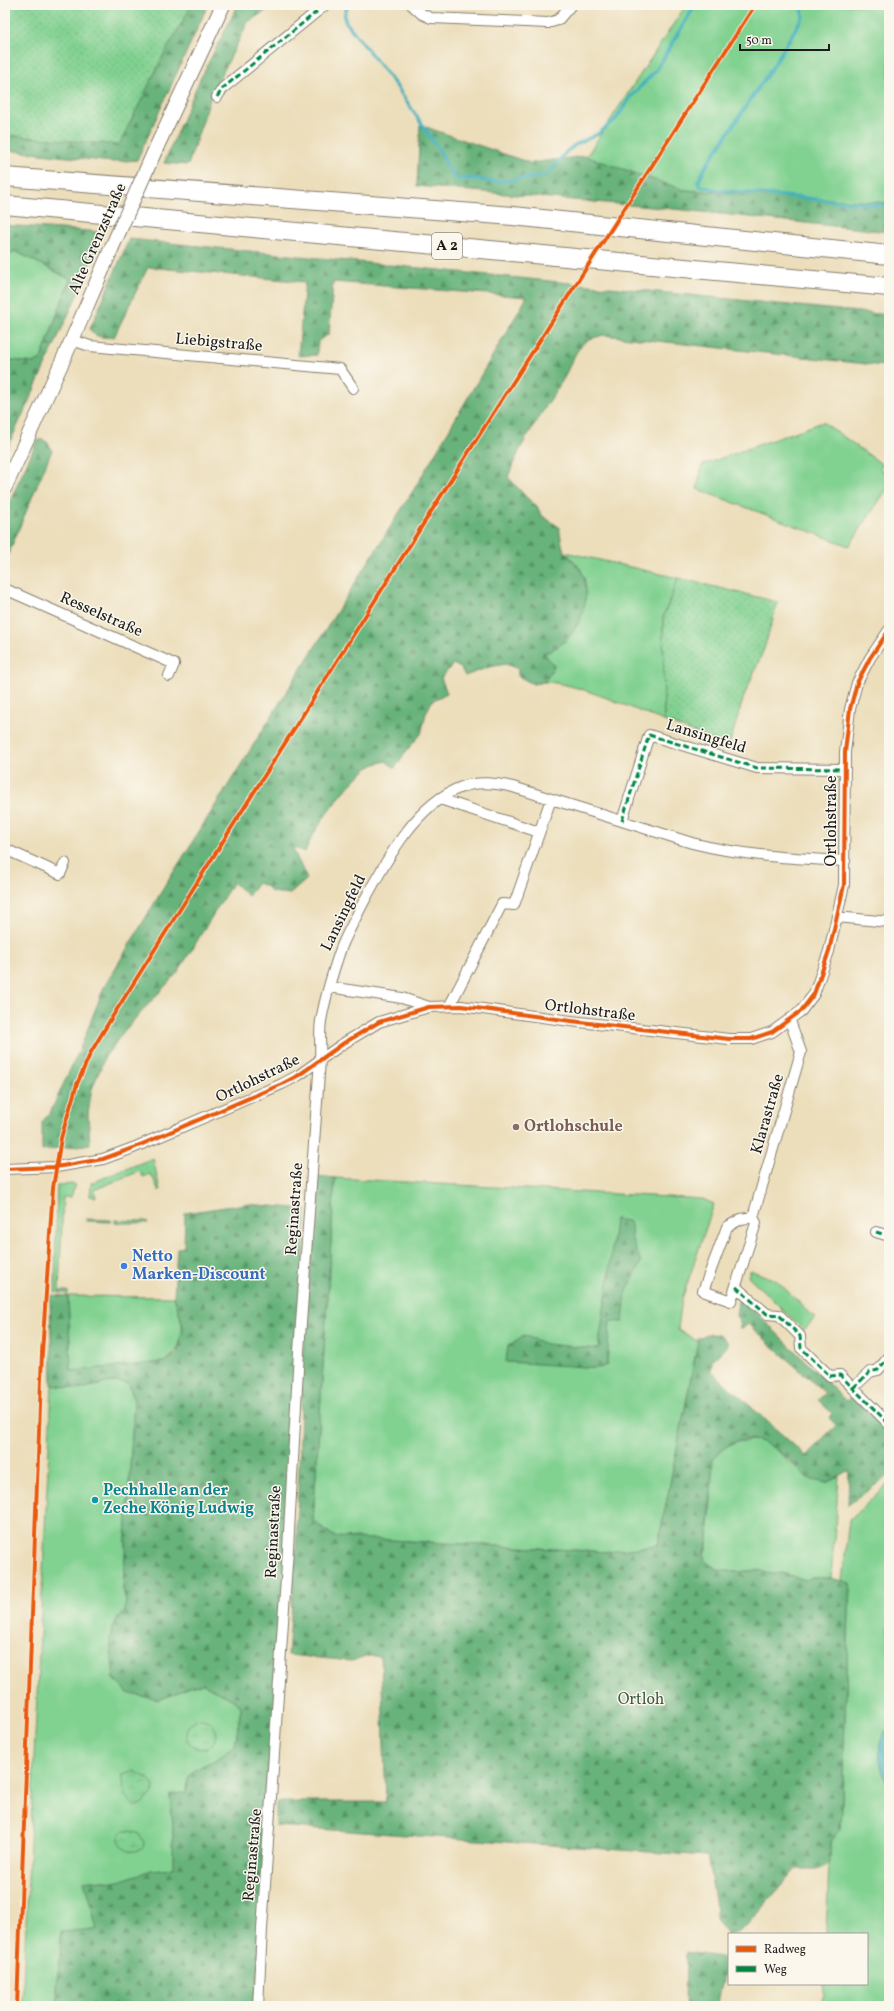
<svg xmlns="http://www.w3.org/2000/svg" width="894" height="2011" font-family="Vollkorn,serif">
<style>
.green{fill:#81d191;stroke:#4e7656}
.forest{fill:url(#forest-firs);stroke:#42684c}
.wetland{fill:url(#wetland-marsh);stroke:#4e7656}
.garden{fill:url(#garden-dots);stroke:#4e7656}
.water{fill:#41b0bd;stroke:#2e666c}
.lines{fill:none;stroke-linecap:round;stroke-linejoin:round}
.stream{stroke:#41b0bd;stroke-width:3.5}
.street-casing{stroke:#847d6c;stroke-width:12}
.secondary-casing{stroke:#847d6c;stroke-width:16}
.highway-casing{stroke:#847d6c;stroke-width:20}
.street{stroke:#fff;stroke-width:10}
.secondary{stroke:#fff;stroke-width:14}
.highway{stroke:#fff;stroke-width:18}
.secondary-bridge-casing{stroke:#847d6c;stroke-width:16;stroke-linecap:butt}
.secondary-bridge{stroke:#fff;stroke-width:14}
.quiet{stroke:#00873e;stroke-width:3;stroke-dasharray:6 3;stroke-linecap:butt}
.cycleway-casing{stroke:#fbf7ec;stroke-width:6}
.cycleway{stroke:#e8590c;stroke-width:4}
.education-dot{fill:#8d6e63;stroke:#fbf7ec;stroke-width:1.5}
.shop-dot{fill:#3f7fe0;stroke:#fbf7ec;stroke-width:1.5}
.culture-dot{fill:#0f9aa8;stroke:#fbf7ec;stroke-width:1.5}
.labels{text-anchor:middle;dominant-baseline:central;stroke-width:3;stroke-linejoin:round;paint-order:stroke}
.shield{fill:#fbf7ec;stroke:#5f5e5a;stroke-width:1}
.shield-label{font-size:15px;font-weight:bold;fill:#1c1c1c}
.street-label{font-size:16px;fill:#1c1c1c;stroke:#fbf7ec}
.education-label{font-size:16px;font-weight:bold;fill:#785e54;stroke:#fbf7ec;text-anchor:start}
.shop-label{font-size:16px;font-weight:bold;fill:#366cbe;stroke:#fbf7ec;text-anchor:start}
.culture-label{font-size:16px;font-weight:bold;fill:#0d838f;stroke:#fbf7ec;text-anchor:start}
.park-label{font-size:16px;fill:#3f5b45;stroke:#fbf7ec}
</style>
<defs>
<pattern id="forest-firs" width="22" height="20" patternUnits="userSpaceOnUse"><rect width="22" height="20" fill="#68b37b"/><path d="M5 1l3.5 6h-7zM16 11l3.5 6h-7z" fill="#559164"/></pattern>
<pattern id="wetland-marsh" width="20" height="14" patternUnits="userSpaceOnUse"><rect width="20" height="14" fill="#81d191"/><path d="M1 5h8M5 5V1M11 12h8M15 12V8" fill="none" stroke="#6fb37c"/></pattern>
<pattern id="garden-dots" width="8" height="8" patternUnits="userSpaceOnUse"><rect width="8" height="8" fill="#81d191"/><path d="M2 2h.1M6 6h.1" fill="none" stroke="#6fb37c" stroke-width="1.8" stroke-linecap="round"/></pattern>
</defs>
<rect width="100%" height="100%" fill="#fbf7ec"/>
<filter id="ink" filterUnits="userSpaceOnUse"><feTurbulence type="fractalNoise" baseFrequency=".025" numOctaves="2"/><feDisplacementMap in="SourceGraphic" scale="8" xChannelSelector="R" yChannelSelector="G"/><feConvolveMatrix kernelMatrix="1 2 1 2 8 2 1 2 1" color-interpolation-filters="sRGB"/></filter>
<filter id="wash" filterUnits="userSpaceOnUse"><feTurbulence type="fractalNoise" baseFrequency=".012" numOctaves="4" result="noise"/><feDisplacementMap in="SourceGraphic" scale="16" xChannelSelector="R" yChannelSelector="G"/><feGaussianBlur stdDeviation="0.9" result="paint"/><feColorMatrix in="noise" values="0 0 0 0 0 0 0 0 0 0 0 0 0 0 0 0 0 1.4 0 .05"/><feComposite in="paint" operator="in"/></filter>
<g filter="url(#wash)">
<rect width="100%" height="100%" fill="#ecdebb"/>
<path class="green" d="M 686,5 L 889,5 L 889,203 L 684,190 L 586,157 Z
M 15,251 L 70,279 L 41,359 L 33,363 L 5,359 L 5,258 Z
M 823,422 L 883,465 L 880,469 L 889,475 L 889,486 L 849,546 L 697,489 L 702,465 Z
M 565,552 L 678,578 L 663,618 L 664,721 C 632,709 576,682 544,682 L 554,666 L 543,653 C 553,651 557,647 563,641 C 583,621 590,598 581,571 C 578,564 570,557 565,552 Z
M 153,1158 L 160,1190 L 159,1191 L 151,1174 L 143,1177 L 140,1171 L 94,1190 L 96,1197 L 90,1196 L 91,1183 Z
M 335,1178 L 703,1199 L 714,1204 L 682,1299 L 678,1329 L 698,1342 L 658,1545 L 608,1552 L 335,1537 L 313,1521 Z
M 75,1184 L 71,1197 L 63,1197 L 59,1291 L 68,1291 L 68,1294 L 55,1292 L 57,1185 Z
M 86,1219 L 110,1220 L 112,1221 L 110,1222 L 86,1221 Z
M 115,1220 L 146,1221 L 148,1223 L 115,1223 Z
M 750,1270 L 776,1280 L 815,1318 L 804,1330 L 748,1276 Z
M 68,1296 L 174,1297 C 183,1323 190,1343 165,1362 L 71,1371 Z
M 111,1382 L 129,1383 L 134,1401 L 123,1590 L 126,1600 L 125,1612 C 116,1619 113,1628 110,1639 L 159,1700 L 190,1687 L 204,1684 L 235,1701 L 241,1708 L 235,1745 C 230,1749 225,1754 220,1757 C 201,1769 187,1766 186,1792 L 170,1795 L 173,1824 L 174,1868 L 152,1870 L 116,1882 L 91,1880 L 97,1929 L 60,1959 L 56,1984 L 59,2006 L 22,2006 L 52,1385 L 81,1389 Z
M 758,1440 L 771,1445 L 808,1478 L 826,1483 L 839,1476 L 831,1578 L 812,1578 L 806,1580 L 782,1573 L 770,1575 L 759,1570 L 736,1572 L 718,1570 L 704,1561 C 703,1553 707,1549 708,1540 C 709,1528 710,1516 711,1503 C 712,1493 709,1464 714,1457 C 725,1442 740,1441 758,1440 Z
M 889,1483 L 889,2006 L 822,2006 L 823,1984 L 867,1984 L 867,1934 L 826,1934 L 830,1842 L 841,1829 L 850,1584 L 842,1580 L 849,1520 Z"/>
<path class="forest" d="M 192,5 L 208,5 L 137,160 L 112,162 L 5,150 L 5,135 L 119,144 L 164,54 Z
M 238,5 L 275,5 L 248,22 L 211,96 L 188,165 L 164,163 L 199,81 Z
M 420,125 L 530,163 L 585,156 L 684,190 L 889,203 L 889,232 L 684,210 L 417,186 Z
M 5,225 L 102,232 L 81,287 L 5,453 L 5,359 L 33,363 L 41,359 L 70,279 L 15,251 L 5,258 Z
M 129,239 L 889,315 L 889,363 L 884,366 L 603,335 C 598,337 590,338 586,341 C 575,350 570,366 564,378 C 544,411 521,440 508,477 L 527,498 L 537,506 L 541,515 L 559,527 C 561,535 561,547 566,554 C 571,559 577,564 581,570 C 596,600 575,645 544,653 L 554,666 L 544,682 L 533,684 L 518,676 L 518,669 L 506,664 L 489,667 L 465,676 L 461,668 L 453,664 L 441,678 L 447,693 L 432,701 L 426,713 L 421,734 L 407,750 L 395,768 L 386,761 C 381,763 375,763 371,766 C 349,781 314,827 305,852 L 292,847 L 307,879 L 290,894 L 271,892 L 268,887 L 258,883 L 248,896 L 233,882 L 178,972 L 124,1031 L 105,1057 L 92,1089 L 88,1114 L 90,1144 L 42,1151 L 42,1122 L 50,1113 L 82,1044 L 104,987 L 166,884 L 416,486 L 527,297 L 333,282 L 329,334 L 318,341 L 317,355 L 298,356 L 305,282 L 148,267 L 114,337 C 104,338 95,338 90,329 Z
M 42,439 L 48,443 L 52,450 L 5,562 L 5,512 L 37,441 Z
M 318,1176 L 335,1178 L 313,1521 L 335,1537 L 608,1552 L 658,1545 L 698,1342 L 697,1339 L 705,1335 L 719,1334 L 726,1340 L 728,1345 L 712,1361 L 711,1371 L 806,1456 L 836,1425 L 829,1418 L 832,1413 L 818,1400 L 825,1393 L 748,1324 L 741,1330 L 739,1328 L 741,1325 L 736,1316 L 739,1296 L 846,1401 L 852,1396 L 889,1433 L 889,1475 L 848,1505 L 849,1470 L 826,1483 C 820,1481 813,1481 808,1478 C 801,1474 796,1465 790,1460 C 763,1437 739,1429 713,1459 L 708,1540 L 703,1555 L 705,1561 L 718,1570 L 736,1572 L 759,1570 L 770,1574 L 782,1573 L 806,1580 L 812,1578 L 831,1578 L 850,1583 L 841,1829 L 830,1842 L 830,1863 L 821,1869 L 796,1869 L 747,1925 L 736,1934 L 729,1934 L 729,1937 L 716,1919 L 716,1906 L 707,1856 L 276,1826 L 276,1802 L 386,1802 L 381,1656 L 365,1656 L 352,1661 L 288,1655 L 296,1551 L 303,1352 Z
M 246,1204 L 307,1209 L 256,2006 L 59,2006 L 56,1984 L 60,1959 L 61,1932 L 97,1929 L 84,1881 L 91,1880 L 116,1882 L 152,1870 L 173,1868 L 173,1824 L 170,1795 L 186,1792 C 187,1766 201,1769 220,1757 C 225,1754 230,1749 235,1745 L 241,1708 L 235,1701 L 204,1684 L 190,1687 L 159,1700 L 127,1693 L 114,1679 L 110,1639 L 113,1627 L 119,1617 L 125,1612 L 126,1600 L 123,1590 L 134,1401 L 129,1383 L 111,1382 L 81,1389 L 52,1385 L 50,1295 L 68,1296 L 71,1371 L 165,1362 L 177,1353 L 183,1329 L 181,1317 L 174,1297 L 177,1248 L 184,1247 L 185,1213 Z
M 615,1219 L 628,1221 L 631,1226 L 632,1240 L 641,1262 L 626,1293 L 623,1322 L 610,1321 L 607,1365 L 600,1368 L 506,1362 L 508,1346 L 524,1335 L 546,1344 L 598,1349 L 608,1284 Z
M 686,1952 L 728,1958 L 717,2006 L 685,2006 Z"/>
<path class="wetland" d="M186 1734a15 15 0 1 1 30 0a15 15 0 1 1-30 0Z
M 134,1771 L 149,1779 L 154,1787 L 153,1793 L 141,1804 L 135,1807 C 125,1798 122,1787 123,1774 Z
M 124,1830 L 138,1833 L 144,1842 L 143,1848 C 131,1855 119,1850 119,1836 Z"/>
<path class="garden" d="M 5,5 L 192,5 L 164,54 L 119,145 L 5,135 Z
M 678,578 L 778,602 L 764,649 L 744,696 L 729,746 L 664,721 L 663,618 Z"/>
<path class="water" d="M 889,1728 L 889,1786 C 880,1772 873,1739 889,1728 Z"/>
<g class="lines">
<path class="stream" d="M 351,5 C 344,9 344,14 345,21 L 397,87 L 439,150 L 452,175 L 458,179 L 473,178 L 486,181 L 502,181 L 538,177 L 550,172 L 566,152 L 575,145 L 598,134 L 616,119 L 629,99 L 657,69 L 695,5
M 802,5 L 803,16 L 775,63 L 706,166 L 698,182 L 700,186 L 718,190 L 889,206"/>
</g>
</g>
<g filter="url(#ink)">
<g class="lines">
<defs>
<path id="street" d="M 412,5 L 422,14 L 431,18 L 548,23 L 558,20 L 571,5
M 217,97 L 223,88 L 325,5
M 72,340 L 90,346 L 340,369 L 353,388
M 5,589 L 174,664 L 169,676
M 440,799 L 539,832
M 622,821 L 649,735 L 757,768 L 844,769
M 5,849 L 60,874 L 65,863
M 837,917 L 889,922
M 329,987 L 402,998 L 429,1007
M 450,1005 L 502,904 L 514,905 L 551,799
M 5,1169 L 56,1167 L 103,1159 L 133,1148 L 282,1084 L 299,1075 L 344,1043 L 379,1022 L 429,1007 L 461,1006 L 571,1021 L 729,1039 L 751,1039 L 772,1032 L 801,1011 L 814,994 L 829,951 L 844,885 L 845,752 L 850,709 L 857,683 L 870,658 L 889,630
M 753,1217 L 741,1219 L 727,1227 L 703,1291 L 731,1301 L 756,1223 L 753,1217 L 801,1052 L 790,1021
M 876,1232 L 889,1236
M 736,1287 L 767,1314 L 779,1315 L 800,1336 L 801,1348 L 830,1376 L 840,1375 L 889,1424
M 853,1388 L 870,1372 L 878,1370 L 889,1357
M 258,2006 L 262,1929 L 288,1549 L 299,1351 L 320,1060 C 321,1047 319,1034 321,1021 C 325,998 332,975 339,954 C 344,938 354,922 361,907 C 383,866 415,803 462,787 C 478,781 496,783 513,787 L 692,843 C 743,856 793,858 845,861"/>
<path id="secondary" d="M 157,146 L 223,5
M 5,487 L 72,340 L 112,247"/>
<path id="highway" d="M 5,177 L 513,216 L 889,255
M 5,205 L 889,287"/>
</defs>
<use href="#street" class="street-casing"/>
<use href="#secondary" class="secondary-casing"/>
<use href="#highway" class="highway-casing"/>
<use href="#street" class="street"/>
<use href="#secondary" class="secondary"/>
<use href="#highway" class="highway"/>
<defs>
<path id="secondary-bridge" d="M 112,247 L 157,146"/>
</defs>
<use href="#secondary-bridge" class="secondary-bridge-casing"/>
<use href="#secondary-bridge" class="secondary-bridge"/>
<path class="quiet" d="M 217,97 L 223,88 L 325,5
M 622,821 L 649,735 L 757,768 L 844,769
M 876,1232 L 889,1236
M 736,1287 L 767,1314 L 779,1315 L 800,1336 L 801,1348 L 830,1376 L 840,1375 L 889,1424
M 853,1388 L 870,1372 L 878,1370 L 889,1357"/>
<defs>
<path id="cycleway" d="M 5,1169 L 56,1167 L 103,1159 L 133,1148 L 282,1084 L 299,1075 L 344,1043 L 379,1022 L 429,1007 L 461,1006 L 571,1021 L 729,1039 L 751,1039 L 772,1032 L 801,1011 L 814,994 L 829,951 L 844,885 L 845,752 L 850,709 L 857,683 L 870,658 L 889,630
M 17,2006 L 42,1353 L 53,1188 L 61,1138 L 77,1084 L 91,1052 L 109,1022 L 492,415 L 755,5"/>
</defs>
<use href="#cycleway" class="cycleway-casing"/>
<use href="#cycleway" class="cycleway"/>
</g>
</g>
<circle class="education-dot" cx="516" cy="1127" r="4"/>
<circle class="shop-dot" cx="124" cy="1266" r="4"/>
<circle class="culture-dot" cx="95" cy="1500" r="4"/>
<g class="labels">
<rect class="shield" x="432" y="233" width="30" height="26" rx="3"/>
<g class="shield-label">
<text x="447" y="246">A 2</text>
</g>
<g class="street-label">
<text transform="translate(98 239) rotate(-66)">Alte Grenzstraße</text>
<text transform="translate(219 343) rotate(5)">Liebigstraße</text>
<text transform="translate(101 615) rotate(24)">Resselstraße</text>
<text transform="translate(706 737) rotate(17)">Lansingfeld</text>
<text transform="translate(832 821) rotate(-90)">Ortlohstraße</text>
<text transform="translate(344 913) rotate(-64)">Lansingfeld</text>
<text transform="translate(590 1011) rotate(7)">Ortlohstraße</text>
<text transform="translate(258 1079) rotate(-26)">Ortlohstraße</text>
<text transform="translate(768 1114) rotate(-74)">Klarastraße</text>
<text transform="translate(295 1209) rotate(-86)">Reginastraße</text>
<text transform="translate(274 1532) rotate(-87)">Reginastraße</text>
<text transform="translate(253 1855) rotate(-85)">Reginastraße</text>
</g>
<g class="education-label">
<text x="524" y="1127">Ortlohschule</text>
</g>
<g class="shop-label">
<text x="132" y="1257">Netto<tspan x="132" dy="18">Marken-Discount</tspan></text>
</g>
<g class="culture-label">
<text x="103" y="1491">Pechhalle an der<tspan x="103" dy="18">Zeche König Ludwig</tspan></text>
</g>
<g class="park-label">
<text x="641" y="1700">Ortloh</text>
</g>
</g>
<rect width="894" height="2011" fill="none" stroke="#fbf7ec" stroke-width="20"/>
<rect x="728" y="1933" width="140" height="52" fill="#fbf7ec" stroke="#a29f99"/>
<rect x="736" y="1946" width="20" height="6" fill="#e8590c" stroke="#a29f99"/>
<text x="764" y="1953" font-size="12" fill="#1c1c1c">Radweg</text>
<rect x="736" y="1966" width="20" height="6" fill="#00873e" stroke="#a29f99"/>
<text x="764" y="1973" font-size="12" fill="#1c1c1c">Weg</text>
<path d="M740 44v6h89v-6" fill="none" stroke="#1c1c1c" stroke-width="2"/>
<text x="746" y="44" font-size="12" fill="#1c1c1c" stroke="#fbf7ec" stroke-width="3" paint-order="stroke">50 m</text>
</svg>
